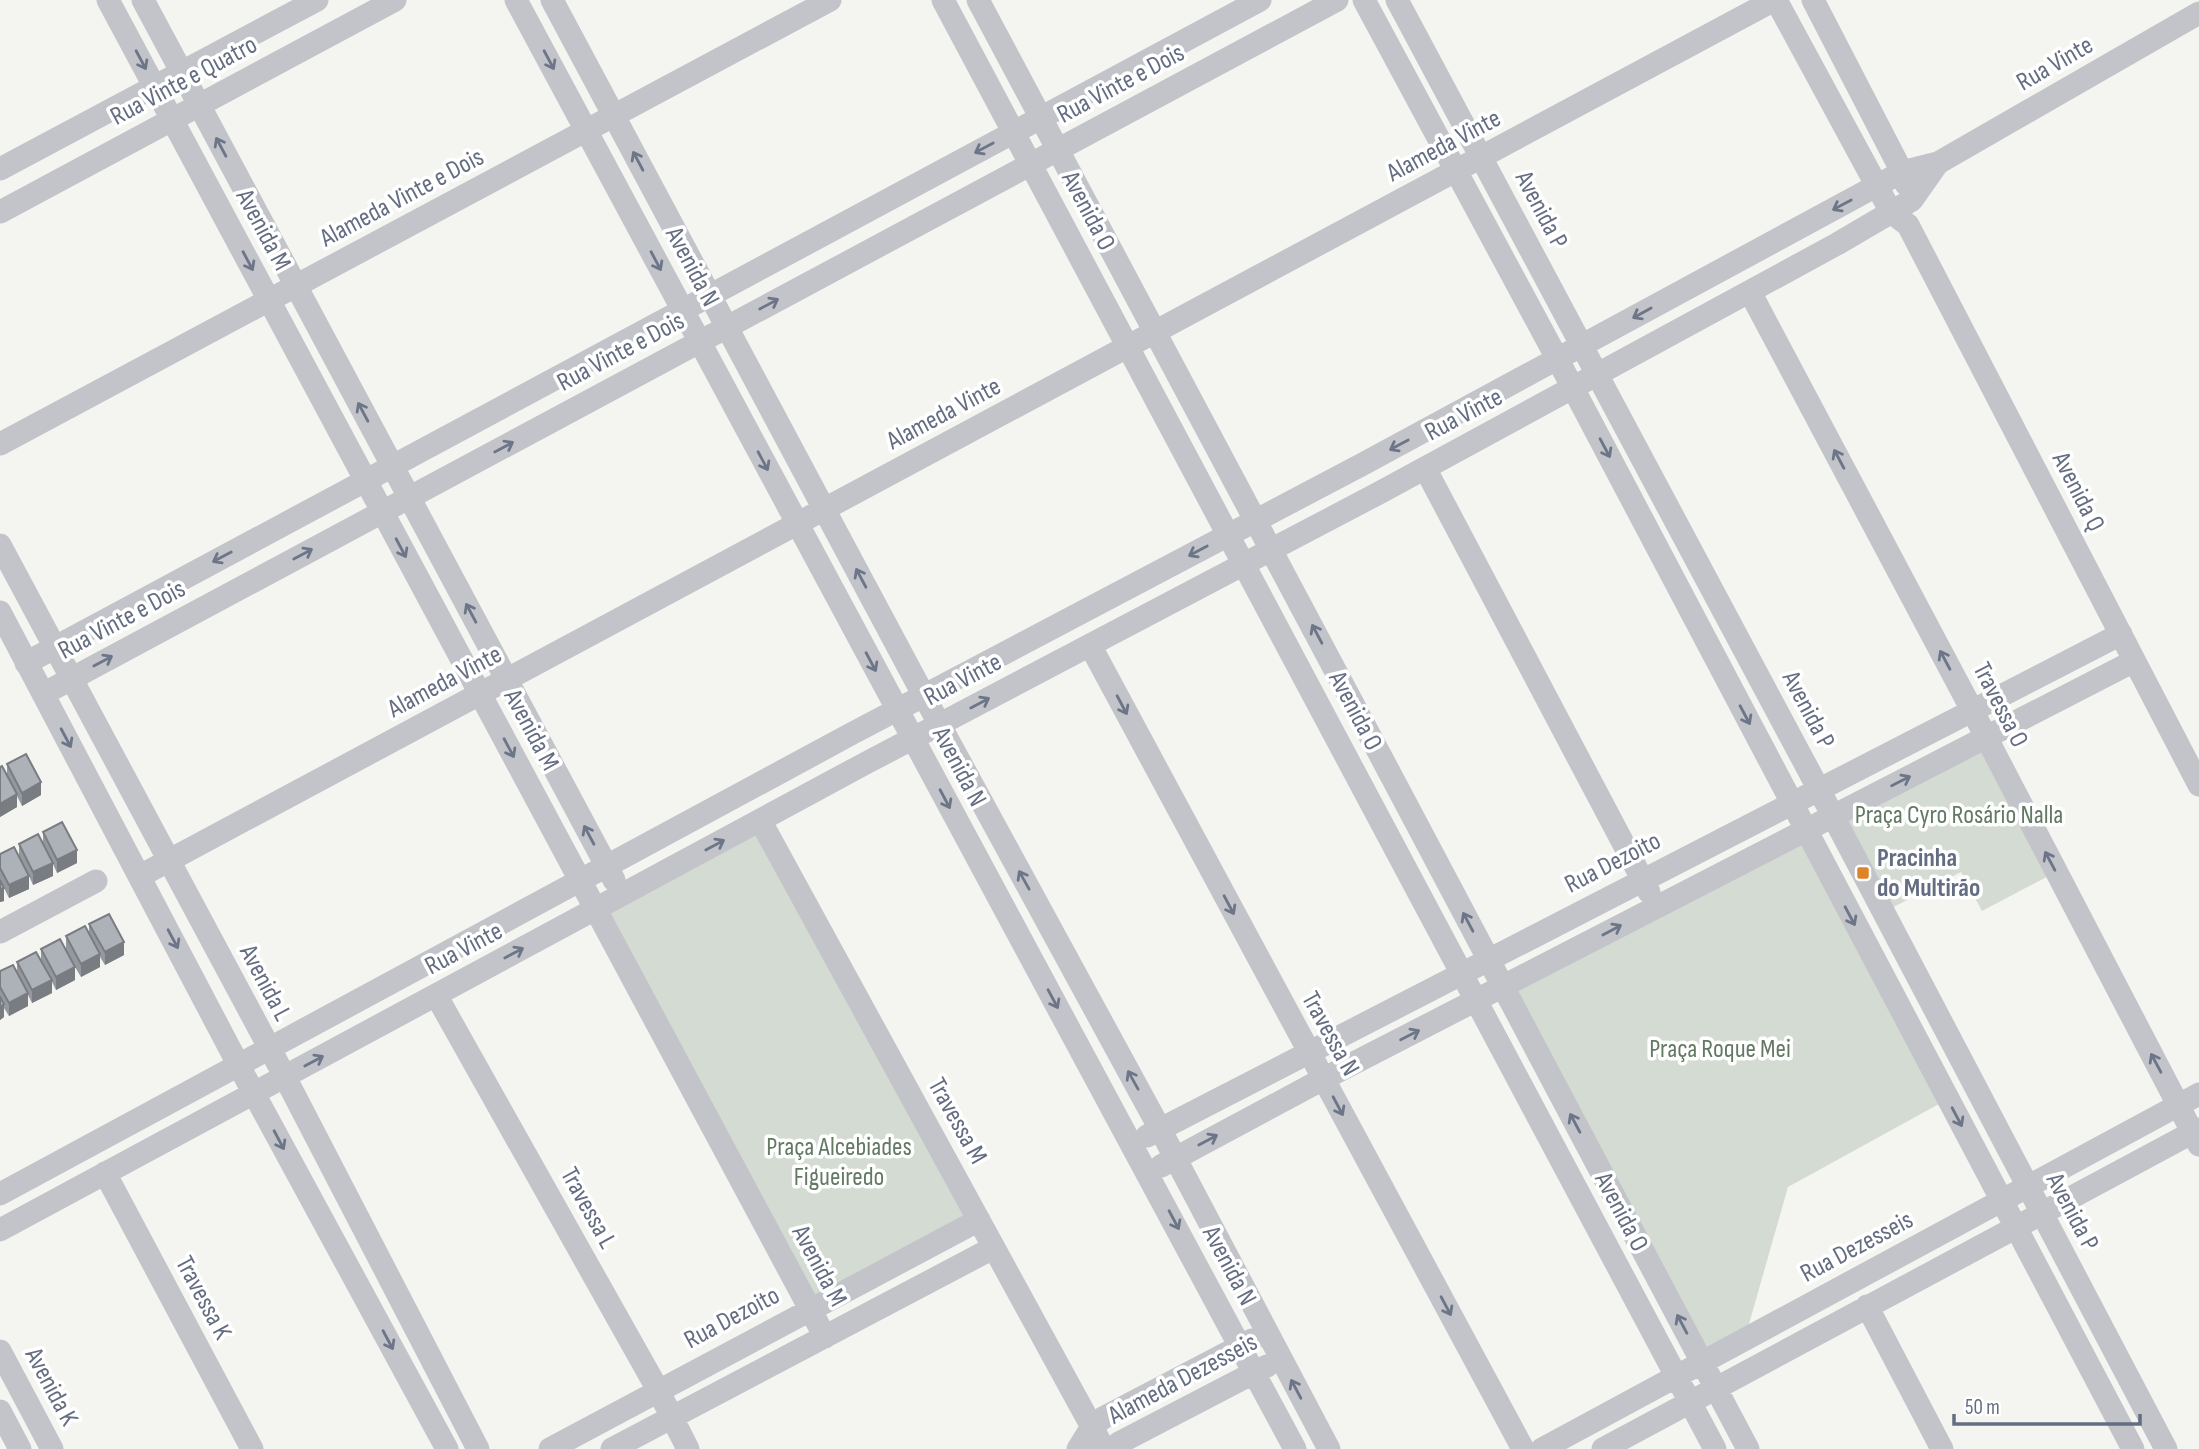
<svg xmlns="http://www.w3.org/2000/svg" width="2199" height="1449" font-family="'Sofia Sans Condensed',sans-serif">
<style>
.green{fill:#d3dbd2}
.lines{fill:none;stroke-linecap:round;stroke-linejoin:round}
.street{stroke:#c2c4c9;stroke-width:23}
.wall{fill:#95989e}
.shaded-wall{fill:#797c81}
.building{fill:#adb1b8;stroke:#797c81;stroke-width:2}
.oneway{stroke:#6d7688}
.poi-dot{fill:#de8328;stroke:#fff;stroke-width:2.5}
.labels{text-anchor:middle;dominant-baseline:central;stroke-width:7;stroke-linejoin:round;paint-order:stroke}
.street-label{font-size:26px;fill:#646d81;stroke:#fff}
.park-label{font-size:26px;fill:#637964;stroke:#fff}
.poi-label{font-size:26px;font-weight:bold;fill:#646d81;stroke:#fff;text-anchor:start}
</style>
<rect width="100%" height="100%" fill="#f4f5f1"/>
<path class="green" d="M 1985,738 L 2056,872 L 1982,911 L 1961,872 L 1884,912 L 1833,816 Z
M 760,821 L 978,1220 L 810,1308 L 595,909 Z
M 1805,831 L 1948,1099 L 1788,1187 L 1745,1338 L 1702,1362 L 1503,987 Z"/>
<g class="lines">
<path class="street" d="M 108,0 L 825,1337
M 143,0 L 614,880
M 516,0 L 1295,1449
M 552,0 L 924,696 L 1160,1129 L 1329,1449
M 943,0 L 1715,1449
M 978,0 C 1238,481 1490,967 1748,1449
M 1364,0 L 1573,388 L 2133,1449
M 1397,0 L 1833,816 L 2166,1449
M 1776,0 L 1891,212 L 1908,225 L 2199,785
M 1813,0 L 1902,172 L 1906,184
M 0,169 L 317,0
M 0,212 L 395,0
M 1750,292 L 1972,710 L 2199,1145
M 0,444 L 830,0
M 1425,468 L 1649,892
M 0,545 L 285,1077 L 478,1449
M 0,612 L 239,1066 L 447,1449
M 1090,645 L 1523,1449
M 26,663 L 1260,0
M 43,694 L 1337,0
M 760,820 L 1104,1449
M 140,876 L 1774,0
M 0,932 L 96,881
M 436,995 L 658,1390 L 688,1449
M 1147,1136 L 2121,634
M 1161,1166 L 1323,1079 L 2134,661
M 105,1173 L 252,1449
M 0,1194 L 851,734 L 1363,464 L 1902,172 L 1938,163 L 2199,13
M 0,1230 L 866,763 L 1379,493 L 1837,244 L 1912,200 L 1938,163
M 1867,1306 L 1942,1449
M 0,1351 L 52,1449
M 0,1411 L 20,1449
M 550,1449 L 979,1220
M 612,1449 L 993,1248
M 1078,1449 L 1091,1428 L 1103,1418 L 1252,1340
M 1113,1449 L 1119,1443 L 1267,1366
M 1542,1449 L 2199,1094
M 1603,1449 L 2199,1129"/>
</g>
<path class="wall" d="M 7,764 L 41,795 L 22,806 L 17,796 L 17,807 L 0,817 L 0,767 L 7,775 Z
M 43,832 L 77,863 L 57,873 L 53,864 L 53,876 L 33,885 L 29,876 L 29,889 L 9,898 L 4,888 L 4,901 L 0,902 L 0,854 L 19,856 L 19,844 L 43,843 Z
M 89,924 L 124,955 L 105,965 L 100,957 L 100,967 L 81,977 L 75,967 L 75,980 L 56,990 L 52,982 L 52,993 L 32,1003 L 28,995 L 28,1006 L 9,1016 L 4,1008 L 4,1017 L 0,1020 L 0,971 L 17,974 L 17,962 L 41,961 L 41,949 L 66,949 L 66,936 L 89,934 Z"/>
<path class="shaded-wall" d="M 41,782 L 41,795 L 22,806 L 22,793 Z
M 17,794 L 17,807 L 0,817 L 0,804 Z
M 77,850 L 77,863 L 57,873 L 57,860 Z
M 53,863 L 53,876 L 33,885 L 33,872 Z
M 29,876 L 29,889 L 9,898 L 9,885 Z
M 4,888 L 4,901 L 0,902 L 0,889 Z
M 124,942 L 124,955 L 105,965 L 105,952 Z
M 100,954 L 100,967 L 81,977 L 81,964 Z
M 75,967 L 75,980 L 56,990 L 56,977 Z
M 52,980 L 52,993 L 32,1003 L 32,990 Z
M 28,993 L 28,1006 L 9,1016 L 9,1003 Z
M 4,1004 L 4,1017 L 0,1020 L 0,1007 Z"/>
<path class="building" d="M 26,754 L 41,782 L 22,793 L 7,764 Z
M 2,766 L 17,794 L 0,804 L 0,767 Z
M 62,822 L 77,850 L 57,860 L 43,832 Z
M 38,834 L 53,863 L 33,872 L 19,844 Z
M 14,847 L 29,876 L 9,885 L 0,868 L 0,854 Z
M 0,880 L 4,888 L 0,889 Z
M 109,914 L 124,942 L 105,952 L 89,924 Z
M 85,926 L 100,954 L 81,964 L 66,936 Z
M 60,939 L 75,967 L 56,977 L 41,949 Z
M 36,952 L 52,980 L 32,990 L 17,962 Z
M 13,965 L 28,993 L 9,1003 L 0,987 L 0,971 Z
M 0,997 L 4,1004 L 0,1007 Z"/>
<defs><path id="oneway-shaft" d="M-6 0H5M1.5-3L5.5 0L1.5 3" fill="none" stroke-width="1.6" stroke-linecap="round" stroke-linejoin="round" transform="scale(1.75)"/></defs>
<g class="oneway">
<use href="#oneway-shaft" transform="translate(141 60) rotate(62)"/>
<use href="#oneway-shaft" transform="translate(549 60) rotate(62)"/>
<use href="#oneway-shaft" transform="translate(221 147) rotate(-118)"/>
<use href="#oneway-shaft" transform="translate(984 148) rotate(152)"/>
<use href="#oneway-shaft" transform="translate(638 161) rotate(-118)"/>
<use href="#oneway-shaft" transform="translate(1842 205) rotate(152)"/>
<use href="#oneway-shaft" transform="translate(248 261) rotate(62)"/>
<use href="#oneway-shaft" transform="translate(656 261) rotate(62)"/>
<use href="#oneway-shaft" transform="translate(769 304) rotate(-28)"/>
<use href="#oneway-shaft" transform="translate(1642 313) rotate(151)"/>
<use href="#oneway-shaft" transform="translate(363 412) rotate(-118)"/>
<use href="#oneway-shaft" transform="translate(1399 445) rotate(152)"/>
<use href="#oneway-shaft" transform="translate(504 447) rotate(-28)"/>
<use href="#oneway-shaft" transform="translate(1605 448) rotate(62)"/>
<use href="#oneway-shaft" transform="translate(1839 459) rotate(-118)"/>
<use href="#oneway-shaft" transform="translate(763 461) rotate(62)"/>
<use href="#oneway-shaft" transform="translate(401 548) rotate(62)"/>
<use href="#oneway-shaft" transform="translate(1198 551) rotate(152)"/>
<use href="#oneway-shaft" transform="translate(303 554) rotate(-28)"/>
<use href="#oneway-shaft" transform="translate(222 557) rotate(152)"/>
<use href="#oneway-shaft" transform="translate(861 578) rotate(-118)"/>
<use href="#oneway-shaft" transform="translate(471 613) rotate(-118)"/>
<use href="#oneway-shaft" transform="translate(1317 634) rotate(-118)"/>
<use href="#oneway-shaft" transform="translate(1945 660) rotate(-118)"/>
<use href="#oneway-shaft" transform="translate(103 661) rotate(-28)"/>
<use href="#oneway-shaft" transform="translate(871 662) rotate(62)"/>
<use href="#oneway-shaft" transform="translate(980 703) rotate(-28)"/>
<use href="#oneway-shaft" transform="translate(1122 705) rotate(62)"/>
<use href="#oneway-shaft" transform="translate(1745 715) rotate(62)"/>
<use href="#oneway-shaft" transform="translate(66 738) rotate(62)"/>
<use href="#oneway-shaft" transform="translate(509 748) rotate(62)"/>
<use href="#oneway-shaft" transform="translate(1901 781) rotate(-27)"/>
<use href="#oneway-shaft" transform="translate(945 799) rotate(62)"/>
<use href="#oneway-shaft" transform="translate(589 835) rotate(-118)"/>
<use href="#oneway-shaft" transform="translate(715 845) rotate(-28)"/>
<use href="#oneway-shaft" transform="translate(2050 861) rotate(-118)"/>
<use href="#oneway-shaft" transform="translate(1024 880) rotate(-119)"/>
<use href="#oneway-shaft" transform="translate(1229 905) rotate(62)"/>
<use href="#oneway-shaft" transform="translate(1850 916) rotate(62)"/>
<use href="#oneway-shaft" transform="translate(1468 922) rotate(-118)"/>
<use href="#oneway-shaft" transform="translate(1612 930) rotate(-28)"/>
<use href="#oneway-shaft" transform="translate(173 939) rotate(62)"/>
<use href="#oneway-shaft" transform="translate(514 953) rotate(-28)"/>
<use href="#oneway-shaft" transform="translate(1053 999) rotate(62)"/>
<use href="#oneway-shaft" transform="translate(1410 1035) rotate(-27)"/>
<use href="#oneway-shaft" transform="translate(314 1061) rotate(-28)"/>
<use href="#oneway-shaft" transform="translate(2156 1063) rotate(-118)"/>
<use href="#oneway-shaft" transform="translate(1133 1080) rotate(-119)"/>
<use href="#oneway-shaft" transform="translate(1338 1106) rotate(62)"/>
<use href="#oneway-shaft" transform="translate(1957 1117) rotate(62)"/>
<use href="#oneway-shaft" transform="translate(1575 1123) rotate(-118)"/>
<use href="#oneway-shaft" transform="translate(279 1140) rotate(62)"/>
<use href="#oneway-shaft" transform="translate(1208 1140) rotate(-28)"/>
<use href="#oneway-shaft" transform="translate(1174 1220) rotate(62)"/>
<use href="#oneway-shaft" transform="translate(1446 1306) rotate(62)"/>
<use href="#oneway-shaft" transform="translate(1682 1324) rotate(-118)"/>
<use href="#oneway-shaft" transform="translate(388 1340) rotate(62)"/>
<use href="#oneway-shaft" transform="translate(1296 1389) rotate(-118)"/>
</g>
<rect class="poi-dot" x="1856" y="866" width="14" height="14" rx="3.5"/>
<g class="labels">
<g class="street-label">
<text transform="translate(2055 64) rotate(-30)">Rua Vinte</text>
<text transform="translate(184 81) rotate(-28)">Rua Vinte e Quatro</text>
<text transform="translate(1121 84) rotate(-28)">Rua Vinte e Dois</text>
<text transform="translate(1444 146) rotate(-28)">Alameda Vinte</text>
<text transform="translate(402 198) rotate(-28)">Alameda Vinte e Dois</text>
<text transform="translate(1541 210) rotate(62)">Avenida P</text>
<text transform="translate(1088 211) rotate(62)">Avenida O</text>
<text transform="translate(263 230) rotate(62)">Avenida M</text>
<text transform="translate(692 267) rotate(62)">Avenida N</text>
<text transform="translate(621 352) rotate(-28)">Rua Vinte e Dois</text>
<text transform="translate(944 414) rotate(-28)">Alameda Vinte</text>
<text transform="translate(1464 415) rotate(-28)">Rua Vinte</text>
<text transform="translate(2078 492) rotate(63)">Avenida Q</text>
<text transform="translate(122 620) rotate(-28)">Rua Vinte e Dois</text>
<text transform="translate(963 680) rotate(-28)">Rua Vinte</text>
<text transform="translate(445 682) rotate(-28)">Alameda Vinte</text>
<text transform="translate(2000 705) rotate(63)">Travessa O</text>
<text transform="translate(1808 710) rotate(62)">Avenida P</text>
<text transform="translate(1355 711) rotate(62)">Avenida O</text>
<text transform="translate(531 730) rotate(62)">Avenida M</text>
<text transform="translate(959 767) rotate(62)">Avenida N</text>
<text transform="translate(1613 863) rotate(-27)">Rua Dezoito</text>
<text transform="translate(464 949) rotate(-28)">Rua Vinte</text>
<text transform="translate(265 983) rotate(62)">Avenida L</text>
<text transform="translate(1330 1034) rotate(61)">Travessa N</text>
<text transform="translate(957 1121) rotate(61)">Travessa M</text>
<text transform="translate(588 1208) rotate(61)">Travessa L</text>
<text transform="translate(1621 1212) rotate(62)">Avenida O</text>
<text transform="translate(2072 1212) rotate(62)">Avenida P</text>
<text transform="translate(1857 1247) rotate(-28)">Rua Dezesseis</text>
<text transform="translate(819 1266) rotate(62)">Avenida M</text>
<text transform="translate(1229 1266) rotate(62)">Avenida N</text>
<text transform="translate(203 1298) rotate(62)">Travessa K</text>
<text transform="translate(732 1318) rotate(-28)">Rua Dezoito</text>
<text transform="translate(1183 1379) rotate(-28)">Alameda Dezesseis</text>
<text transform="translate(51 1387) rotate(62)">Avenida K</text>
</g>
<g class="park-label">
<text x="1959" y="815">Praça Cyro Rosário Nalla</text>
<text x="1720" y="1049">Praça Roque Mei</text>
<text x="839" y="1147">Praça Alcebiades<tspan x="839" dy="30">Figueiredo</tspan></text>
</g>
<g class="poi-label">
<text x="1877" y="858">Pracinha<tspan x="1877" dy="30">do Multirão</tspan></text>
</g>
</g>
<path d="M1954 1414v10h186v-10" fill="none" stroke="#646d81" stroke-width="3.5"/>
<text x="1965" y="1414" font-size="21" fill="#646d81" stroke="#ffffff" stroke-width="5" paint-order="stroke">50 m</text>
</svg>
